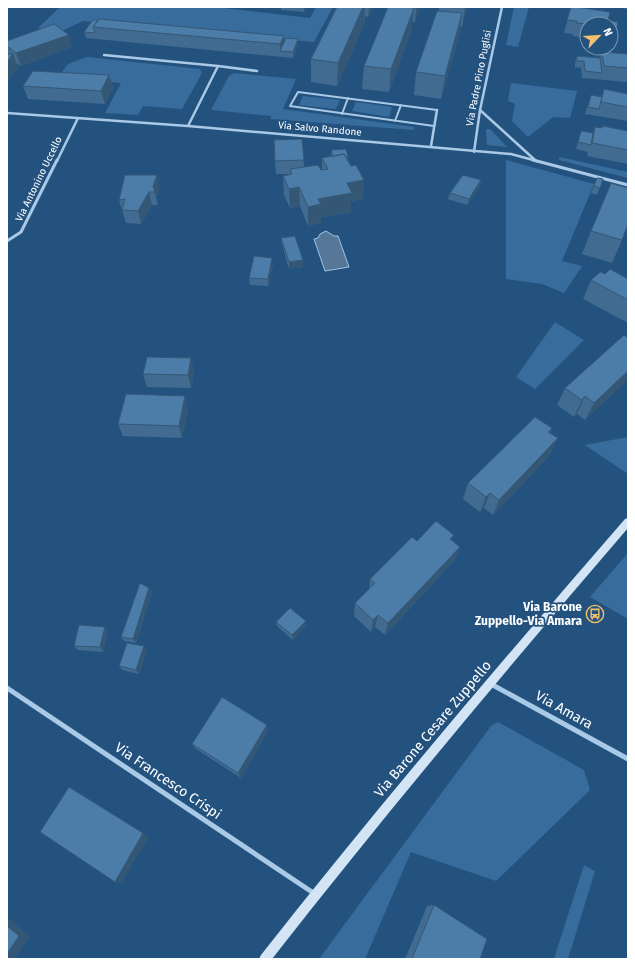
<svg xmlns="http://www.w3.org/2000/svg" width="635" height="966" font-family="'Fira Sans',sans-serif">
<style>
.green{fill:#386c9d}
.water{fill:#567798;stroke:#9ec5e7}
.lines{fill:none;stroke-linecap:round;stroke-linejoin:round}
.lane{stroke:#aac9e6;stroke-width:2}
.street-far2{stroke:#aac9e6;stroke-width:2.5}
.street-far1{stroke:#aac9e6;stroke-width:3}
.street{stroke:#aac9e6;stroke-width:5}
.secondary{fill:#d3e5f5;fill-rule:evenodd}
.wall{fill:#416b90}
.shaded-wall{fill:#355776}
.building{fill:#4c7ca8;stroke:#355776}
.labels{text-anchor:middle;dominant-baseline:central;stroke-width:3.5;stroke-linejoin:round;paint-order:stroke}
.far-street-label{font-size:10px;fill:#fff;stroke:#24527f}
.poi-label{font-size:12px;font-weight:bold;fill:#fff;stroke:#24527f;text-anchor:end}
.near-street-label{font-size:14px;fill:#fff;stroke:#24527f}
</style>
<rect width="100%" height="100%" fill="#24527f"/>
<path class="green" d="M 60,7 L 215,7 L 310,18 L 316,7 L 333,7 L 314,42 L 83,21 L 58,33 L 38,28 Z
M 514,7 L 529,7 L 518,47 L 506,45 Z
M 87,57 L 200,69 L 202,73 L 182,109 L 143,106 L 138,115 L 105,113 L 121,83 L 58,77 L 68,64 Z
M 234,73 L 296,79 L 283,109 L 414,127 L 414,130 L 271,119 L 271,116 L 211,110 L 229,76 Z
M 511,83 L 577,91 L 570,118 L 553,117 L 528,137 L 512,121 L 515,104 L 508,101 Z
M 303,96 L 340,100 L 336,109 L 299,105 Z
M 356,102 L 392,107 L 389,117 L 352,111 Z
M 486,129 L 490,129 L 507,147 L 487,145 Z
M 559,157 L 628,172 L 628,178 L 559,160 Z
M 506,160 L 594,184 L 562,261 L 582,266 L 564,293 L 542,284 L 506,279 Z
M 555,322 L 584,340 L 535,389 L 516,377 Z
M 628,437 L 628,474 L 585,445 Z
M 628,553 L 628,619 L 590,597 Z
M 498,722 L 584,770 L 590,790 L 496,881 L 411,852 L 365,959 L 319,959 L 491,726 Z
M 584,865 L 595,871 L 568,959 L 554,959 Z"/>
<path class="water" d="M 326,231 L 334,236 L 338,236 L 349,267 L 325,271 L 314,239 L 318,238 L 320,234 Z"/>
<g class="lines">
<path class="lane" d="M 342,114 L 348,98
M 395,121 L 401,105
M 434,126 L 290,106 L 298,92 L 437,110"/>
<path class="street-far2" d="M 104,55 L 218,66 L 188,126
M 218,66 L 257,71
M 480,110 L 535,160
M 7,113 L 188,126 L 511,154 L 537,161
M 431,146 L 437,110
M 474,152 L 480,110 L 502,7
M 57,161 L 78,118"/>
<path class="street-far1" d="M 533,160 L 628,185
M 7,241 L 21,232 L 57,160"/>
<path class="street" d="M 489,683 L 628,759
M 7,688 L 315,894"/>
<path class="secondary" d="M 628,518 L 628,528 C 507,669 387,812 272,959 L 259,959 L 261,955 C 378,806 501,662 625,519 Z"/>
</g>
<path class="wall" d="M 281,7 L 307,7 L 304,12 L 281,10 Z
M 337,7 L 373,7 L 368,17 L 365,16 L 364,25 L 337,86 L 311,82 L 311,59 Z
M 388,7 L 420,7 L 415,22 L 412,22 L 411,31 L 389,92 L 362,89 L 364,66 Z
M 439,7 L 467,7 L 462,27 L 460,27 L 459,36 L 441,99 L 414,95 L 416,72 L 439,11 Z
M 571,7 L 608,21 L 617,28 L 613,41 L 611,41 L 611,24 L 587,24 L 587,38 L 572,36 L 573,34 L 564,33 Z
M 617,7 L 628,7 L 627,9 Z
M 93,20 L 284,36 L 284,42 L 298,46 L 293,58 L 86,38 L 84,32 Z
M 7,41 L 72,47 L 21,66 L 16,63 L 18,67 L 7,81 Z
M 602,52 L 628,54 L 628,79 L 627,82 L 582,78 L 581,68 L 575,67 L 575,63 L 577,56 L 600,58 Z
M 109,75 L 113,88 L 105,104 L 28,99 L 23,86 Z
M 604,89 L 628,94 L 628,121 L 585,114 L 591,95 L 601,97 Z
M 595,127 L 628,131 L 628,164 L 587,156 L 588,151 L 588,152 L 576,149 L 581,131 L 593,133 Z
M 302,139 L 304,167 L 322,170 L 322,158 L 331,156 L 331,150 L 348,156 L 347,160 L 351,166 L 364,180 L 363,199 L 351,201 L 351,212 L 321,217 L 321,223 L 308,226 L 300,206 L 290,208 L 284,195 L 283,176 L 290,175 L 290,174 L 276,174 L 275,161 Z
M 597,178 L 603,179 L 597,195 L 591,193 Z
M 481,180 L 480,187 L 467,205 L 448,199 L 450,193 Z
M 160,188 L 156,197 L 158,205 L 152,205 L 141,224 L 126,223 L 119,200 Z
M 591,231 L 622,240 L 612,263 L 582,254 Z
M 281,238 L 303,260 L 303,267 L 289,269 L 282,244 Z
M 273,264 L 268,286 L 250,285 L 249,278 Z
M 605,274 L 628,279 L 628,323 L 583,299 L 591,280 Z
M 194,370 L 191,388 L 147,387 L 143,374 Z
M 628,379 L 585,420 L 577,414 L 574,417 L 557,405 L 565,388 Z
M 188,408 L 182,438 L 123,436 L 118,424 Z
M 552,428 L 550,433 L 550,455 L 493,515 L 484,508 L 480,512 L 463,499 L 468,483 Z
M 417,541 L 452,541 L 460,547 L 454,561 L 385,635 L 375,627 L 371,632 L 354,616 L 355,603 L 369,590 L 370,579 Z
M 149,588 L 152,592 L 136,643 L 124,641 L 121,637 Z
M 306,621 L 306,625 L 293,640 L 277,626 L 276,622 Z
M 108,631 L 103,652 L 78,650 L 74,646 Z
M 147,650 L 139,674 L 122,670 L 119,666 Z
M 267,725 L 268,731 L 241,778 L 196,749 L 192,744 Z
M 434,905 L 480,959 L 405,959 L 427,906 Z"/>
<path class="shaded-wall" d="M 304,7 L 307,7 L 304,12 Z
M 363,7 L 365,7 L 364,25 L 337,86 L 338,63 Z
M 369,7 L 373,7 L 368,17 Z
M 416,7 L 420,7 L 415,22 Z
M 465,7 L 467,7 L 462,27 Z
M 414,8 L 411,31 L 389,92 L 391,69 Z
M 462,13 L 459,36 L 441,99 L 445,76 Z
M 69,35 L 72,47 L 21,66 L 16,53 Z
M 284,36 L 284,49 L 280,51 L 280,44 Z
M 298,39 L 298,46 L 293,58 L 293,52 Z
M 13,54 L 18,67 L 7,81 L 7,62 Z
M 109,75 L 113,88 L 105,104 L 101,91 Z
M 157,175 L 160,188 L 156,197 L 153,186 Z
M 364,180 L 363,199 L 351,201 L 351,212 L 321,217 L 321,223 L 308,226 L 308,207 L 318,199 L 347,183 Z
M 481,180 L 480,187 L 467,205 L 469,199 Z
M 299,187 L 300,206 L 290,208 L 289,189 Z
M 149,192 L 152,205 L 141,224 L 138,211 Z
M 272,258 L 273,264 L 268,286 L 268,279 Z
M 303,260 L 303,267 L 289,269 L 289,262 Z
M 191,358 L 194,370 L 191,388 L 188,375 Z
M 628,371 L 628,379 L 585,420 L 594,403 Z
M 185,396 L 188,408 L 182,438 L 179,426 Z
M 585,396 L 577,414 L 574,417 L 582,400 Z
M 558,438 L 550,455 L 493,515 L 499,500 Z
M 490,493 L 484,508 L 480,512 L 486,497 Z
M 454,535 L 449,550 L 450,539 Z
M 460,547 L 454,561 L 385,635 L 388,623 Z
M 149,588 L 152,592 L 136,643 L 133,639 Z
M 378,615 L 375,627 L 371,632 L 373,620 Z
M 306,621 L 306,625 L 293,640 L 292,635 Z
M 105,627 L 108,631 L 103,652 L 100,647 Z
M 144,646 L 147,650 L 139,674 L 136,670 Z
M 267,725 L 268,731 L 241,778 L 238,773 Z
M 69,787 L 149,837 L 122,883 L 115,882 Z
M 7,917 L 30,936 L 14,959 L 7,959 Z"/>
<path class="building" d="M 337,7 L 363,7 L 338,63 L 311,59 Z
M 388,7 L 404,7 L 414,8 L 391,69 L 364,66 Z
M 571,7 L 576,7 L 610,12 L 608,21 L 618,22 L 617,28 L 611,27 L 611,24 L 587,24 L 576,23 L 577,21 L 567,20 Z
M 437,11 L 462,13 L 445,76 L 416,72 Z
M 99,19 L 284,36 L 280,44 L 93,27 Z
M 93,20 L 98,20 L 93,27 L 95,33 L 84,32 Z
M 54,24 L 69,35 L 16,53 L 7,46 L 7,41 Z
M 286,38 L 298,39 L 293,52 L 280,51 Z
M 602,52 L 628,54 L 628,68 L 604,66 Z
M 7,54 L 13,54 L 7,62 Z
M 577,56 L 600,58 L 602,73 L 585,71 L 584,61 L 577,61 Z
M 33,71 L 109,75 L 101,91 L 23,86 Z
M 604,89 L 628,94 L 628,107 L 601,102 Z
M 591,95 L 602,97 L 599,109 L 588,107 Z
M 603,126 L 628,131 L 628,150 L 592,143 L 595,127 L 602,128 Z
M 581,131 L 593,133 L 591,145 L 578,142 Z
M 302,139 L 304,160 L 275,161 L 274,140 Z
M 346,149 L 348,156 L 345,156 L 344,154 L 333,156 L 331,150 Z
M 344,154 L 351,166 L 356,165 L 364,180 L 347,183 L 352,193 L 318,199 L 321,204 L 308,207 L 299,187 L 289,189 L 283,176 L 292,174 L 290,169 L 318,165 L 321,170 L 328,169 L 322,158 Z
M 125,175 L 157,175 L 153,186 L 155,192 L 149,192 L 138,211 L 122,210 L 125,199 L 119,200 Z
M 463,175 L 481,180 L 469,199 L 450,193 Z
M 597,178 L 603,179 L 600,188 L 594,186 Z
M 611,183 L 628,188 L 628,224 L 622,240 L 591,231 Z
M 295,236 L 303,260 L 289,262 L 281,238 Z
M 254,256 L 272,258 L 268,279 L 249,278 Z
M 610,269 L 628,279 L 628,300 L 591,280 L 600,272 L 605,274 Z
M 624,335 L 628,338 L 628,371 L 594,403 L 585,396 L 582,400 L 565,388 Z
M 147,357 L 191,358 L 188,375 L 143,374 Z
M 126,394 L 185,396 L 179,426 L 118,424 Z
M 535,417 L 552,428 L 548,432 L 558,438 L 499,500 L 490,493 L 486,497 L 468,483 Z
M 436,521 L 454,535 L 450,539 L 460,547 L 388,623 L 378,615 L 373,620 L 355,603 L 375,583 L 370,579 L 412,537 L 417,541 Z
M 140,583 L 149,588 L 133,639 L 121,637 Z
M 290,608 L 306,621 L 292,635 L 276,622 Z
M 79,625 L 105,627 L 100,647 L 74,646 Z
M 127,643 L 144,646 L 136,670 L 119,666 Z
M 222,697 L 267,725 L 238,773 L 192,744 Z
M 69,787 L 143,833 L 115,882 L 40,832 Z
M 434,905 L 487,939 L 480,959 L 412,959 Z
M 7,926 L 19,936 L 7,954 Z"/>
<defs>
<symbol id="bus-ring" viewBox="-11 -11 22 22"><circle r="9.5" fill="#24527f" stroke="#f1c16d" stroke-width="1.5"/><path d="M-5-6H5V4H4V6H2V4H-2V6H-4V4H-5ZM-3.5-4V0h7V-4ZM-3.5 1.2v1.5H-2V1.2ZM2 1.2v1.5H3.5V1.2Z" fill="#f1c16d"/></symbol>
</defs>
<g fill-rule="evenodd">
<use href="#bus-ring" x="585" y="604" width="20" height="20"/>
</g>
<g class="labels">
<g class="far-street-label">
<text transform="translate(479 78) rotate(-79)">Via Padre Pino Puglisi</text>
<text transform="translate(320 129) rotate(5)">Via Salvo Randone</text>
<text transform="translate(39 179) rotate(-64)">Via Antonino Uccello</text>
</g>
<g class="poi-label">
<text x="582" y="607">Via Barone<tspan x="582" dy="14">Zuppello-Via Amara</tspan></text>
</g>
<g class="near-street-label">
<text transform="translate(564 710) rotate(29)">Via Amara</text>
<text transform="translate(433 729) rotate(-50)">Via Barone Cesare Zuppello</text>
<text transform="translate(168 781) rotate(34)">Via Francesco Crispi</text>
</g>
</g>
<rect width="635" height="966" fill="none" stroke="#ffffff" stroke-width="16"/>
<g transform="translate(599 36) rotate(65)"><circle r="19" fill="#24527f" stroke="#7c97b2"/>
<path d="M0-3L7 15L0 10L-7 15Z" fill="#f1c16d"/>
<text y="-6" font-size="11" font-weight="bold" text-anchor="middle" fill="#ffffff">N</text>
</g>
</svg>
